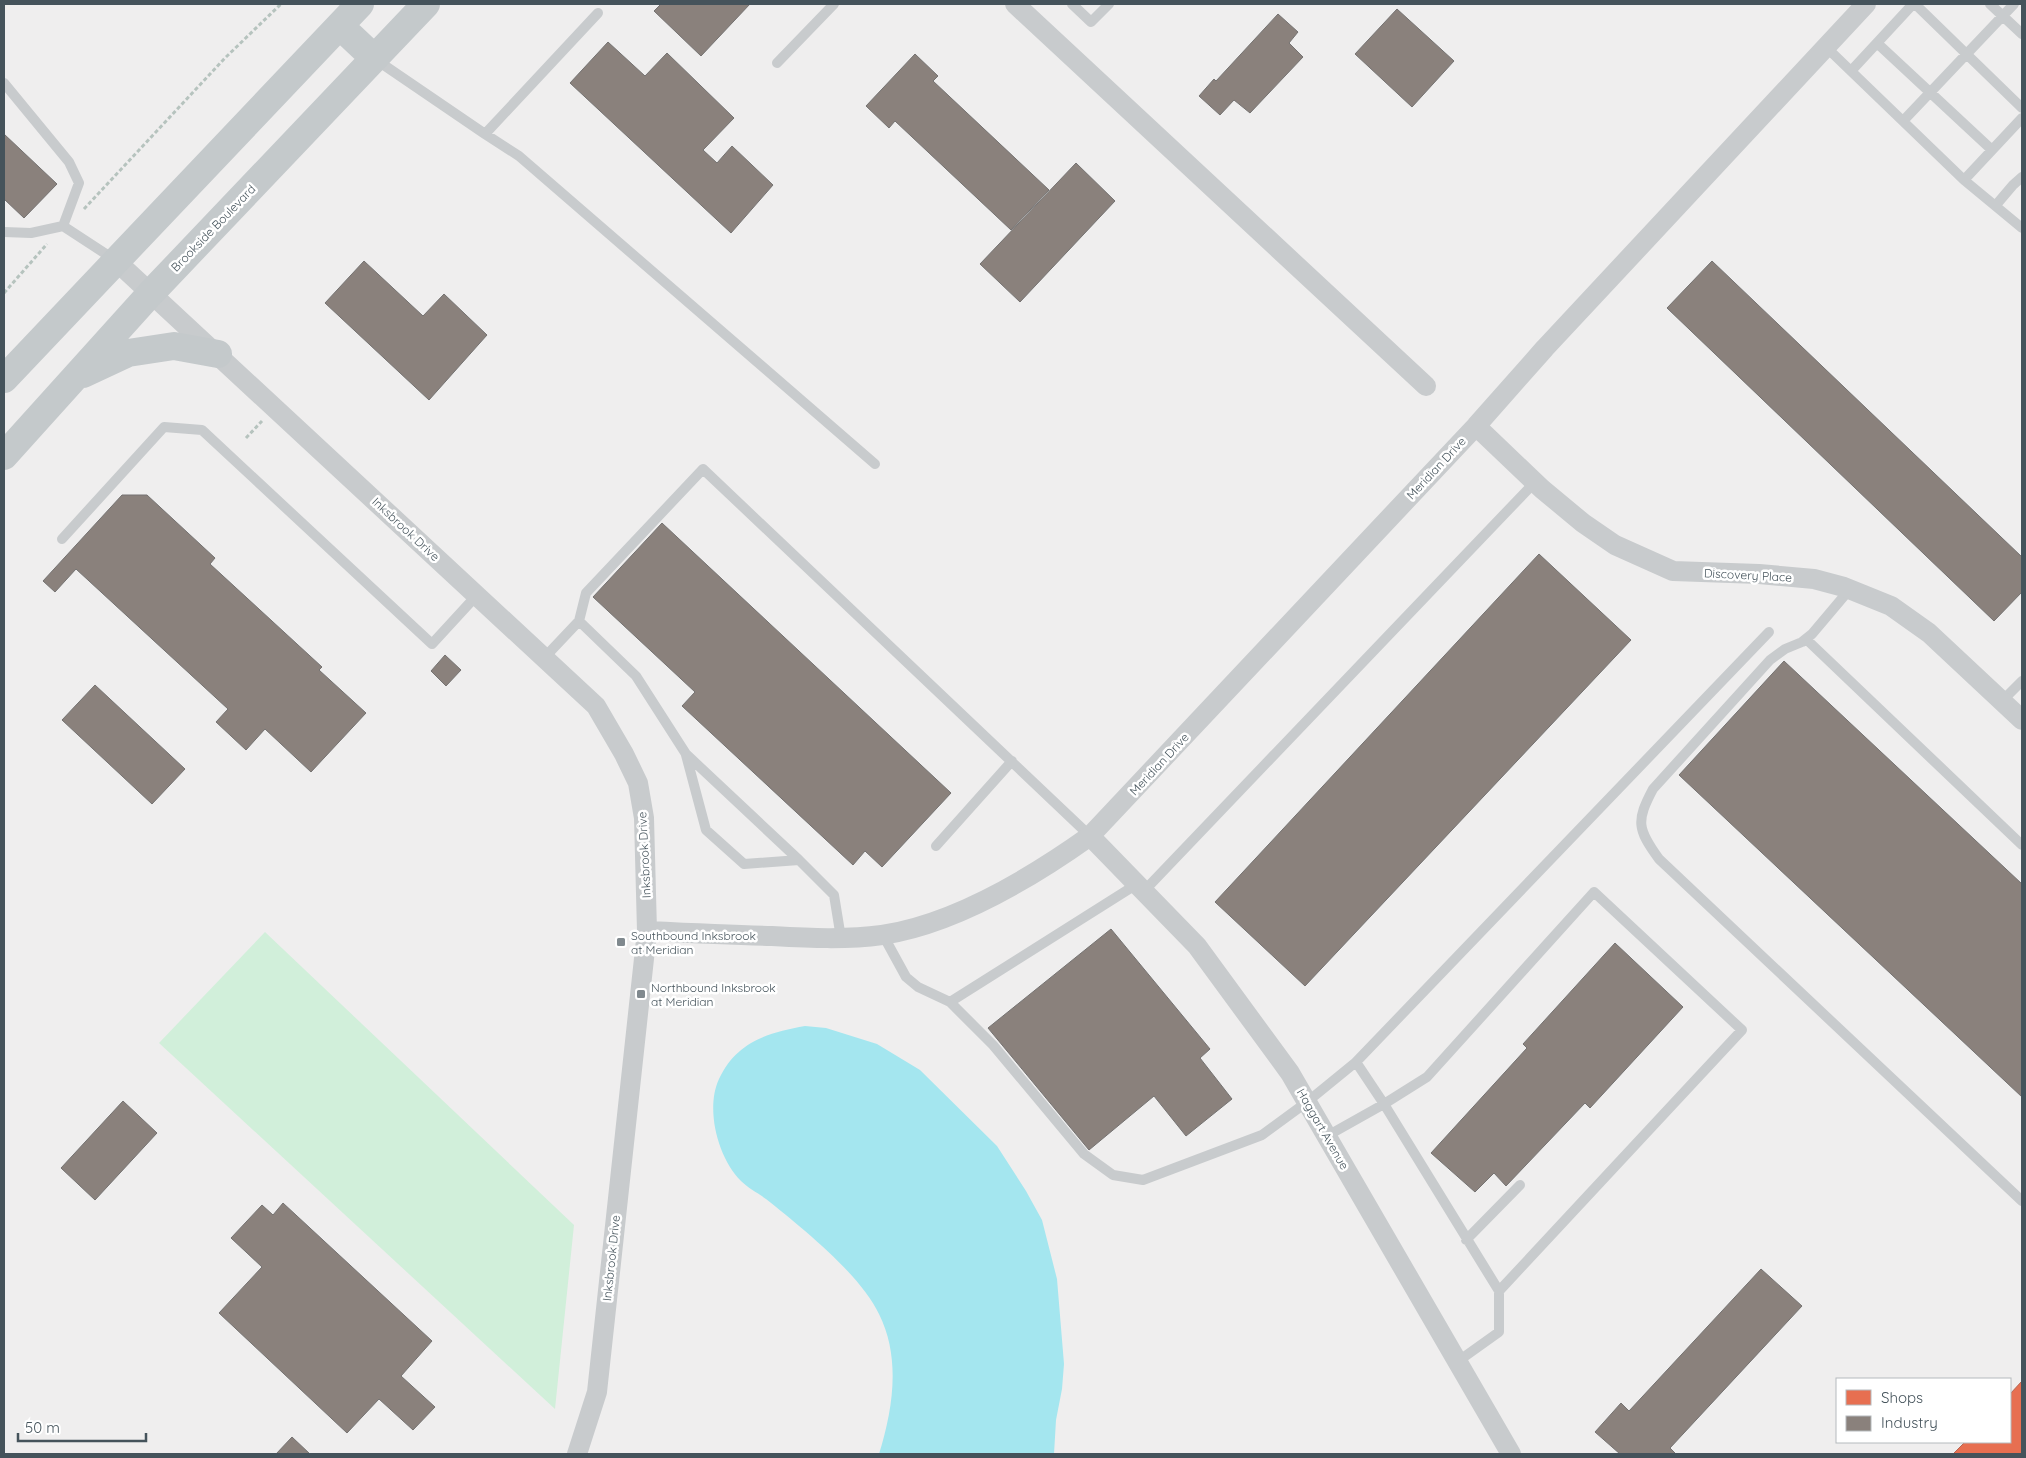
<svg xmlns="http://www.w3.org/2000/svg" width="2026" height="1458" font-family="Quicksand,sans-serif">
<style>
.green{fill:#d1efda}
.water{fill:#a4e6ef}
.shops{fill:#e76f51;stroke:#b66754}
.industry{fill:#8a817c;stroke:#757372}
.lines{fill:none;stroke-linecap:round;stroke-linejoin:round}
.path{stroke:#b6c3be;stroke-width:3;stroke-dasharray:4 2.5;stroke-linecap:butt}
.service{stroke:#c8cbcd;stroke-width:10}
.minor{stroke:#c8cbcd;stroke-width:20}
.primary{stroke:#c4c9cb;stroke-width:28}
.poi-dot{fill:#80898e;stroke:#fff;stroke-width:2}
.labels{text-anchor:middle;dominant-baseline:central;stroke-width:5;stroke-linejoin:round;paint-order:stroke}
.street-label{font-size:12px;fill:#45535b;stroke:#fff}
.poi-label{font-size:12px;fill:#45535b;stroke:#fff;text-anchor:start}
</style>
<rect width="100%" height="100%" fill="#efeeee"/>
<path class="green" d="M 265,932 L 574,1225 L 555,1409 L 159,1043 Z"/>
<path class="water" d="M 805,1026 L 826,1028 L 877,1044 L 920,1070 L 997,1146 L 1026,1191 L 1042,1220 L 1057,1279 L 1064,1364 L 1062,1389 L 1056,1420 L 1054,1454 L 879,1454 C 893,1409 901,1358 879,1314 C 860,1274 801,1227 766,1199 C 758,1193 748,1188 741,1181 C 718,1158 705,1109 719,1079 C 737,1041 768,1033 805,1026 Z"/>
<path class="shops" d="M 2022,1381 L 2022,1454 L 1953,1454 L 1965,1442 L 2010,1442 L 2010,1394 Z"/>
<path class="industry" d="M 661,4 L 750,4 L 701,56 L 654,11 Z
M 1397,9 L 1454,61 L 1412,107 L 1355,54 Z
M 1278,14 L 1298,32 L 1289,43 L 1303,57 L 1250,113 L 1234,100 L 1220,115 L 1199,96 L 1214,79 L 1216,81 Z
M 608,42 L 645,76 L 667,53 L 734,118 L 703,150 L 717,163 L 732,146 L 773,185 L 731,233 L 570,83 Z
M 915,54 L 938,76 L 933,81 L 1049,190 L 1011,230 L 895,121 L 889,128 L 866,106 Z
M 4,134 L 57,184 L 24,218 L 4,199 Z
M 1076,163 L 1115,201 L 1020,302 L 980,264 Z
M 364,261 L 423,316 L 444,294 L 487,335 L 429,400 L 325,303 Z
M 1712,261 L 2022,557 L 2022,592 L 1994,621 L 1667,308 Z
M 122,495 L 147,495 L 215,558 L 210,564 L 322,667 L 319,670 L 366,713 L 311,772 L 265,729 L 246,750 L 216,722 L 228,709 L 76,569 L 55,592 L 43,581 Z
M 662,523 L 951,793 L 882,867 L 865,851 L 853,865 L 682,706 L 695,692 L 593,597 Z
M 1539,554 L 1631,640 L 1305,986 L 1215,902 Z
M 445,655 L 461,670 L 446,686 L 431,671 Z
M 1784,661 L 2022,884 L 2022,1097 L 1679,775 Z
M 95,685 L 185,769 L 152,804 L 62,720 Z
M 1111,929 L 1210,1049 L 1200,1058 L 1232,1099 L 1186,1136 L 1154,1096 L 1089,1150 L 988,1028 Z
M 1615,943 L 1683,1007 L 1590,1108 L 1585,1103 L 1506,1186 L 1494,1173 L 1475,1192 L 1431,1153 L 1527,1048 L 1523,1044 Z
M 123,1101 L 157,1133 L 95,1200 L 61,1168 Z
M 283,1203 L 432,1341 L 401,1376 L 435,1407 L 413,1430 L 379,1399 L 347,1433 L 219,1313 L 262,1267 L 231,1238 L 262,1205 L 273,1215 Z
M 1761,1269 L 1802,1306 L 1670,1448 L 1676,1454 L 1620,1454 L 1595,1432 L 1621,1403 L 1629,1411 Z
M 292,1437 L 310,1454 L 276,1454 Z"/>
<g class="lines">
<path class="path" d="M 84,209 L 225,58 L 281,4
M 4,293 L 47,244
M 246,438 L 262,421"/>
<path class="service" d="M 1072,4 L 1091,22 L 1109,4
M 1915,4 L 2022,108
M 1990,4 L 2022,34
M 1877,43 L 1992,150
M 1826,47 L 1964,180 L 2022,118
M 375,59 L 485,134 L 598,13
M 777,63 L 834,4
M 1851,71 L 1913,4
M 4,83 L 69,162 L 79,183 L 63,226
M 1903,121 L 2014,4
M 485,134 L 519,156 L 875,464
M 1964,180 L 2022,228
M 1996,205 L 2013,185 L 2022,177
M 4,232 L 31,233 L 63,226 L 115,260
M 62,539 L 164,427 L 202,430 L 432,644 L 477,595
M 1850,589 L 1812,634 L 1802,642 L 1785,649 L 1770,660 L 1653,789 C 1636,821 1637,829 1659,859 L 2022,1201
M 579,621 L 586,593 L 703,469 L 1090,836
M 1806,639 L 2022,845
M 545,657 L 579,621 L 636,676 L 686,754 L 799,860 L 834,895 L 841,938
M 2002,701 L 2022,681
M 686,755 L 706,830 L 744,864 L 799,860
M 936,846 L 1012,761
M 1144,891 L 1535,482
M 883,935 L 906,977 L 918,987 L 950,1002 L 1137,884
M 950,1002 L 993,1045 L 1084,1154 L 1113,1175 L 1143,1180 L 1262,1135 L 1307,1102 L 1356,1062 L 1769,632
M 1327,1136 L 1384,1104 L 1499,1291 L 1742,1030 L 1594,892 L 1427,1077 L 1384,1104 L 1356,1062
M 1466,1240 L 1520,1185
M 1457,1362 L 1499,1332 L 1499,1291"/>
<path class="minor" d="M 1015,4 L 1426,386
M 116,261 L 596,706 L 624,754 L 638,783 L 644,818 L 647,931 L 597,1392 L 577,1454
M 1476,426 L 1542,489 L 1583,523 L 1615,545 L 1673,571 L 1759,574 L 1814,579 L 1844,587 L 1891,606 L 1929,633 L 2022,720
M 1090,836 L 1197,946 L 1290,1073 L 1511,1454
M 647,931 C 689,933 731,935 772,936 C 809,938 846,940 882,935 C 955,924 1031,878 1090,836 L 1476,426 L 1545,348 L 1866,4"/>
<path class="primary" d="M 340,26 L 374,58
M 83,374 L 128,353 L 174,346 L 218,354
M 4,379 L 360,4
M 4,456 L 150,294 L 426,4"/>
</g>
<g class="poi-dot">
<rect x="616" y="937" width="10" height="10" rx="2.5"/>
<rect x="636" y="989" width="10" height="10" rx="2.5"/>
</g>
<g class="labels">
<g class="street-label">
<text transform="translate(213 228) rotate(-46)">Brookside Boulevard</text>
<text transform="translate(1436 468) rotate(-47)">Meridian Drive</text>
<text transform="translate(406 529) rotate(43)">Inksbrook Drive</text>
<text transform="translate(1748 575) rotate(3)">Discovery Place</text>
<text transform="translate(1159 764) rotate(-47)">Meridian Drive</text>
<text transform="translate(644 855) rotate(-93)">Inksbrook Drive</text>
<text transform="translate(1323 1129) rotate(60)">Haggart Avenue</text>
<text transform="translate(611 1258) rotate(-84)">Inksbrook Drive</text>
</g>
<g class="poi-label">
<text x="631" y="935">Southbound Inksbrook<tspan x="631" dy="14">at Meridian</tspan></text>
<text x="651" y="987">Northbound Inksbrook<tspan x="651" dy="14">at Meridian</tspan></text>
</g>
</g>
<rect width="2026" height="1458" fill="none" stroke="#45535b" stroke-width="10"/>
<rect x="1836" y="1378" width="175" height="65" fill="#ffffff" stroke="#b5babd"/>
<rect x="1846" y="1390" width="25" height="15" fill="#e76f51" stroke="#b5babd"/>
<text x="1881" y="1403" font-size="15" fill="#45535b">Shops</text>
<rect x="1846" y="1416" width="25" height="15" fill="#8a817c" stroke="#b5babd"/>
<text x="1881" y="1428" font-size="15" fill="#45535b">Industry</text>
<path d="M18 1433v8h128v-8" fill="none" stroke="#45535b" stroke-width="2.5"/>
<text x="25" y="1433" font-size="15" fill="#45535b" stroke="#ffffff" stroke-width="4" paint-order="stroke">50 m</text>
</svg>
